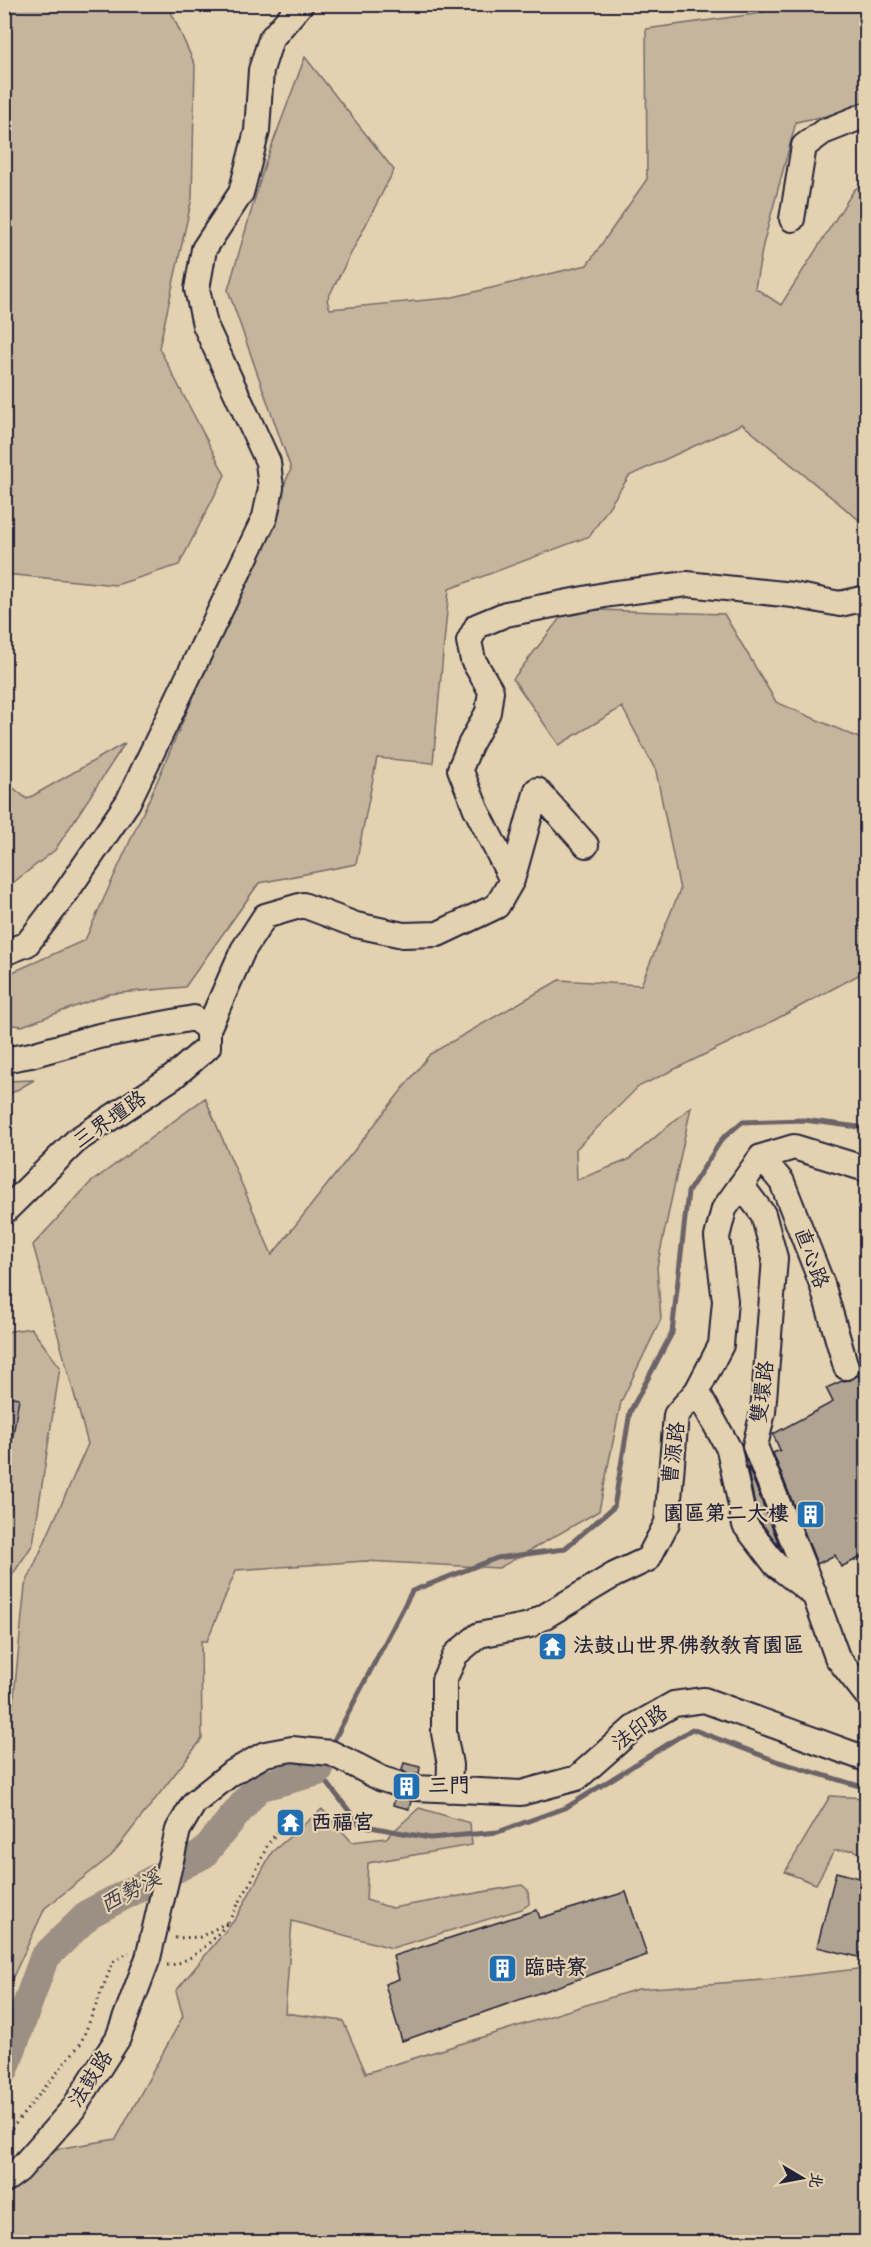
<svg xmlns="http://www.w3.org/2000/svg" width="871" height="2247" font-family="Mynerve,'LXGW WenKai TC',sans-serif">
<style>
.green{fill:#c5b59c;stroke:#746c6c;stroke-width:1.5}
.lines{fill:none;stroke-linecap:round;stroke-linejoin:round}
.stream{stroke:#6b6467;stroke-width:5}
.river{stroke:#9c9084;stroke-width:30}
.building{fill:#b1a391;stroke:#22223b;stroke-width:1.5}
.minor-casing{stroke:#22223b;stroke-width:28}
.path{stroke:#22223b;stroke-width:3;stroke-dasharray:1.5 4.5;stroke-linecap:butt}
.minor{stroke:#e4d1af;stroke-width:24}
.minor-bridge-casing{stroke:#22223b;stroke-width:28;stroke-linecap:butt}
.minor-bridge{stroke:#e4d1af;stroke-width:24}
.labels{text-anchor:middle;dominant-baseline:central;stroke-width:4.5;stroke-linejoin:round;paint-order:stroke}
.street-label{font-size:21px;fill:#22223b;stroke:#e4d1af}
.poi-label{font-size:21px;font-weight:bold;fill:#22223b;stroke:#e4d1af;text-anchor:start}
.water-label{font-size:22px;font-style:italic;fill:#403e4d;stroke:#e4d1af}
</style>
<rect width="100%" height="100%" fill="#e4d1af"/>
<filter id="ink" filterUnits="userSpaceOnUse"><feTurbulence type="fractalNoise" baseFrequency=".0167" numOctaves="2"/><feDisplacementMap in="SourceGraphic" scale="12" xChannelSelector="R" yChannelSelector="G"/><feConvolveMatrix kernelMatrix="1 2 1 2 8 2 1 2 1" color-interpolation-filters="sRGB"/></filter>
<g filter="url(#ink)">
<path class="green" d="M 4,5 L 168,5 L 195,65 L 192,198 L 159,348 L 225,475 L 179,565 L 116,585 L 5,574 Z
M 770,5 L 866,5 L 866,108 L 796,122 L 763,245 L 755,288 L 781,305 L 854,190 L 866,181 L 866,523 L 864,524 L 742,424 L 629,476 L 590,536 L 449,589 L 433,763 L 377,758 L 356,864 L 259,883 L 185,987 L 109,994 L 22,1026 L 5,1024 L 4,976 L 85,940 L 155,786 L 291,469 L 228,290 L 265,164 L 305,57 L 394,170 L 327,300 L 330,309 L 449,298 L 587,265 L 647,179 L 646,29 L 762,13 Z
M 567,609 L 724,614 L 776,702 L 866,741 L 866,971 L 767,1024 L 638,1087 L 576,1149 L 577,1180 L 628,1160 L 691,1107 L 657,1267 L 661,1319 L 621,1402 L 599,1511 L 499,1568 L 365,1561 L 236,1570 L 207,1641 L 201,1641 L 202,1739 L 111,1856 L 45,1908 L 5,1994 L 5,1726 L 11,1725 L 25,1586 L 88,1444 L 33,1245 L 90,1183 L 205,1098 L 272,1255 L 430,1054 L 559,980 L 641,985 L 680,890 L 656,771 L 622,707 L 559,745 L 513,679 Z
M 125,743 L 55,850 L 5,889 L 5,781 L 27,799 Z
M 34,1080 L 5,1097 L 5,1081 Z
M 31,1328 L 60,1367 L 33,1544 L 9,1580 L 9,1620 L 5,1640 L 5,1332 Z
M 830,1796 L 866,1798 L 866,1857 L 854,1850 L 834,1851 L 816,1884 L 785,1872 Z
M 419,1808 L 470,1823 L 472,1845 L 368,1863 L 366,1900 L 392,1908 L 522,1885 L 528,1890 L 529,1904 L 522,1909 L 392,1948 L 292,1921 L 285,2013 L 343,2021 L 366,2073 L 638,1989 L 763,1980 L 866,1968 L 866,2242 L 5,2242 L 5,2196 L 56,2149 L 116,2139 L 183,2016 L 176,1991 L 236,1918 L 272,1852 L 322,1809 L 352,1842 L 386,1838 Z"/>
<g class="lines">
<path class="stream" d="M 330,1748 L 412,1591 L 497,1558 L 564,1549 L 614,1507 L 630,1412 L 672,1333 L 688,1192 L 722,1139 L 742,1122 L 804,1120 L 866,1128
M 325,1759 L 318,1771 L 360,1825 L 430,1838 L 498,1832 L 567,1807 L 692,1729 L 779,1762 L 866,1788"/>
<path class="river" d="M 4,2070 L 44,1958 L 90,1913 L 203,1854 L 258,1787 L 318,1771"/>
</g>
<path class="building" d="M 867,1370 L 867,1554 L 841,1567 L 835,1555 L 817,1564 L 773,1453 L 780,1450 L 773,1434 L 833,1402 L 826,1388 L 842,1381 L 850,1380 Z
M 4,1396 L 19,1398 L 12,1442 L 4,1442 Z
M 747,1467 L 748,1467 L 780,1547 L 758,1519 Z
M 404,1763 L 420,1767 L 419,1774 L 409,1775 L 402,1770 Z
M 404,1796 L 411,1801 L 409,1809 L 393,1805 L 395,1798 Z
M 292,1813 L 299,1824 L 289,1832 L 281,1822 Z
M 836,1872 L 867,1880 L 867,1959 L 817,1947 Z
M 626,1892 L 647,1955 L 402,2041 L 385,1984 L 399,1979 L 393,1956 L 537,1910 L 540,1918 Z"/>
<g class="lines">
<defs>
<path id="minor" d="M 792,219 L 804,146 L 823,132 L 866,115
M 512,880 L 537,790 L 586,845
M 4,953 L 27,944 L 63,897 L 128,802 L 265,517 L 271,488 L 268,462 L 205,325 L 197,289 L 204,249 L 241,193 L 257,131 L 261,70 L 271,39 L 301,4
M 4,1060 L 31,1055 L 99,1036 L 194,1018 L 208,1029
M 761,1157 L 782,1182 L 822,1284 L 846,1367
M 741,1185 L 763,1214 L 775,1258 L 763,1412 L 755,1446 L 815,1596 L 837,1657 L 866,1694
M 4,1212 L 77,1140 L 173,1077 L 208,1047 L 208,1029 L 243,950 L 265,916 L 303,905 L 356,925 L 403,935 L 438,934 L 497,906 L 512,880 L 476,809 L 460,769 L 470,745 L 488,712 L 491,691 L 473,660 L 469,641 L 477,626 L 506,614 L 610,594 L 687,584 L 793,595 L 840,604 L 866,598
M 697,1391 L 729,1449 L 745,1525 L 775,1564 L 813,1594
M 357,1766 L 382,1779 L 398,1784
M 415,1788 L 521,1793 L 577,1778 L 637,1725 L 674,1704 L 704,1700 L 866,1759
M 449,1790 L 450,1765 L 444,1733 L 444,1680 L 456,1654 L 479,1635 L 530,1625 L 614,1575 L 648,1559 L 667,1523 L 676,1415 L 697,1391 L 721,1345 L 725,1301 L 717,1237 L 724,1209 L 761,1157 L 794,1147 L 866,1169
M 4,2181 L 19,2170 L 73,2109 L 118,2038 L 148,1958"/>
</defs>
<use href="#minor" class="minor-casing"/>
<path class="path" d="M 228,1922 L 251,1882 L 268,1844 L 280,1829
M 167,1965 C 189,1965 215,1939 228,1922 L 200,1937 L 172,1938
M 4,2138 L 81,2043 L 113,1962 L 129,1952"/>
<use href="#minor" class="minor"/>
<defs>
<path id="minor-bridge" d="M 148,1958 L 178,1830 L 194,1803 L 230,1774 L 265,1754 L 292,1749 L 331,1753 L 357,1766"/>
</defs>
<use href="#minor-bridge" class="minor-bridge-casing"/>
<use href="#minor-bridge" class="minor-bridge"/>
</g>
</g>
<defs>
<symbol id="building-square" viewBox="-11 -11 22 22"><rect x="-9" y="-9" width="18" height="18" rx="4" fill="#1f6fb2" stroke="#e4d1af"/><path d="M-4-6H4V6H1V3H-1V6H-4ZM-2.5-4.3h1.7v1.8h-1.7ZM.8-4.3h1.7v1.8H.8ZM-2.5-1h1.7V.8h-1.7ZM.8-1h1.7V.8H.8Z" fill="#fff"/></symbol>
<symbol id="temple-square" viewBox="-11 -11 22 22"><rect x="-9" y="-9" width="18" height="18" rx="4" fill="#1f6fb2" stroke="#e4d1af"/><path d="M0-6L5-2H3V0L6.5 2.5H4V6H1.5V3h-3V6H-4V2.5H-6.5L-3 0V-2H-5Z" fill="#fff"/></symbol>
</defs>
<g fill-rule="evenodd">
<use href="#building-square" x="794" y="1498" width="33" height="33"/>
<use href="#temple-square" x="536" y="1630" width="33" height="33"/>
<use href="#building-square" x="390" y="1770" width="33" height="33"/>
<use href="#temple-square" x="274" y="1806" width="33" height="33"/>
<use href="#building-square" x="486" y="1952" width="33" height="33"/>
</g>
<g class="labels">
<g class="street-label">
<text transform="translate(110 1120) rotate(-35)">三界壇路</text>
<text transform="translate(811 1258) rotate(70)">直心路</text>
<text transform="translate(763 1392) rotate(-83)">雙環路</text>
<text transform="translate(674 1453) rotate(-83)">曹源路</text>
<text transform="translate(640 1728) rotate(-35)">法印路</text>
<text transform="translate(91 2079) rotate(-57)">法鼓路</text>
</g>
<g class="poi-label">
<text x="789" y="1514" text-anchor="end">園區第二大樓</text>
<text x="573" y="1646">法鼓山世界佛教教育園區</text>
<text x="428" y="1786">三門</text>
<text x="311" y="1823">西福宮</text>
<text x="524" y="1968">臨時寮</text>
</g>
<g class="water-label">
<text transform="translate(131 1892) rotate(-28)">西勢溪</text>
</g>
</g>
<rect width="871" height="2247" fill="none" stroke="#e4d1af" stroke-width="24"/>
<rect x="12" y="12" width="847" height="2223" fill="none" stroke="#22223b" stroke-width="2" filter="url(#ink)"/>
<g transform="translate(802 2178) rotate(100)" stroke="#e4d1af" stroke-width="4.5" paint-order="stroke">
<path d="M0-4.5L10 22L0 15L-10 22Z" fill="#22223b"/>
<text y="-9" font-size="16" font-weight="bold" text-anchor="middle" fill="#22223b">北</text>
</g>
</svg>
